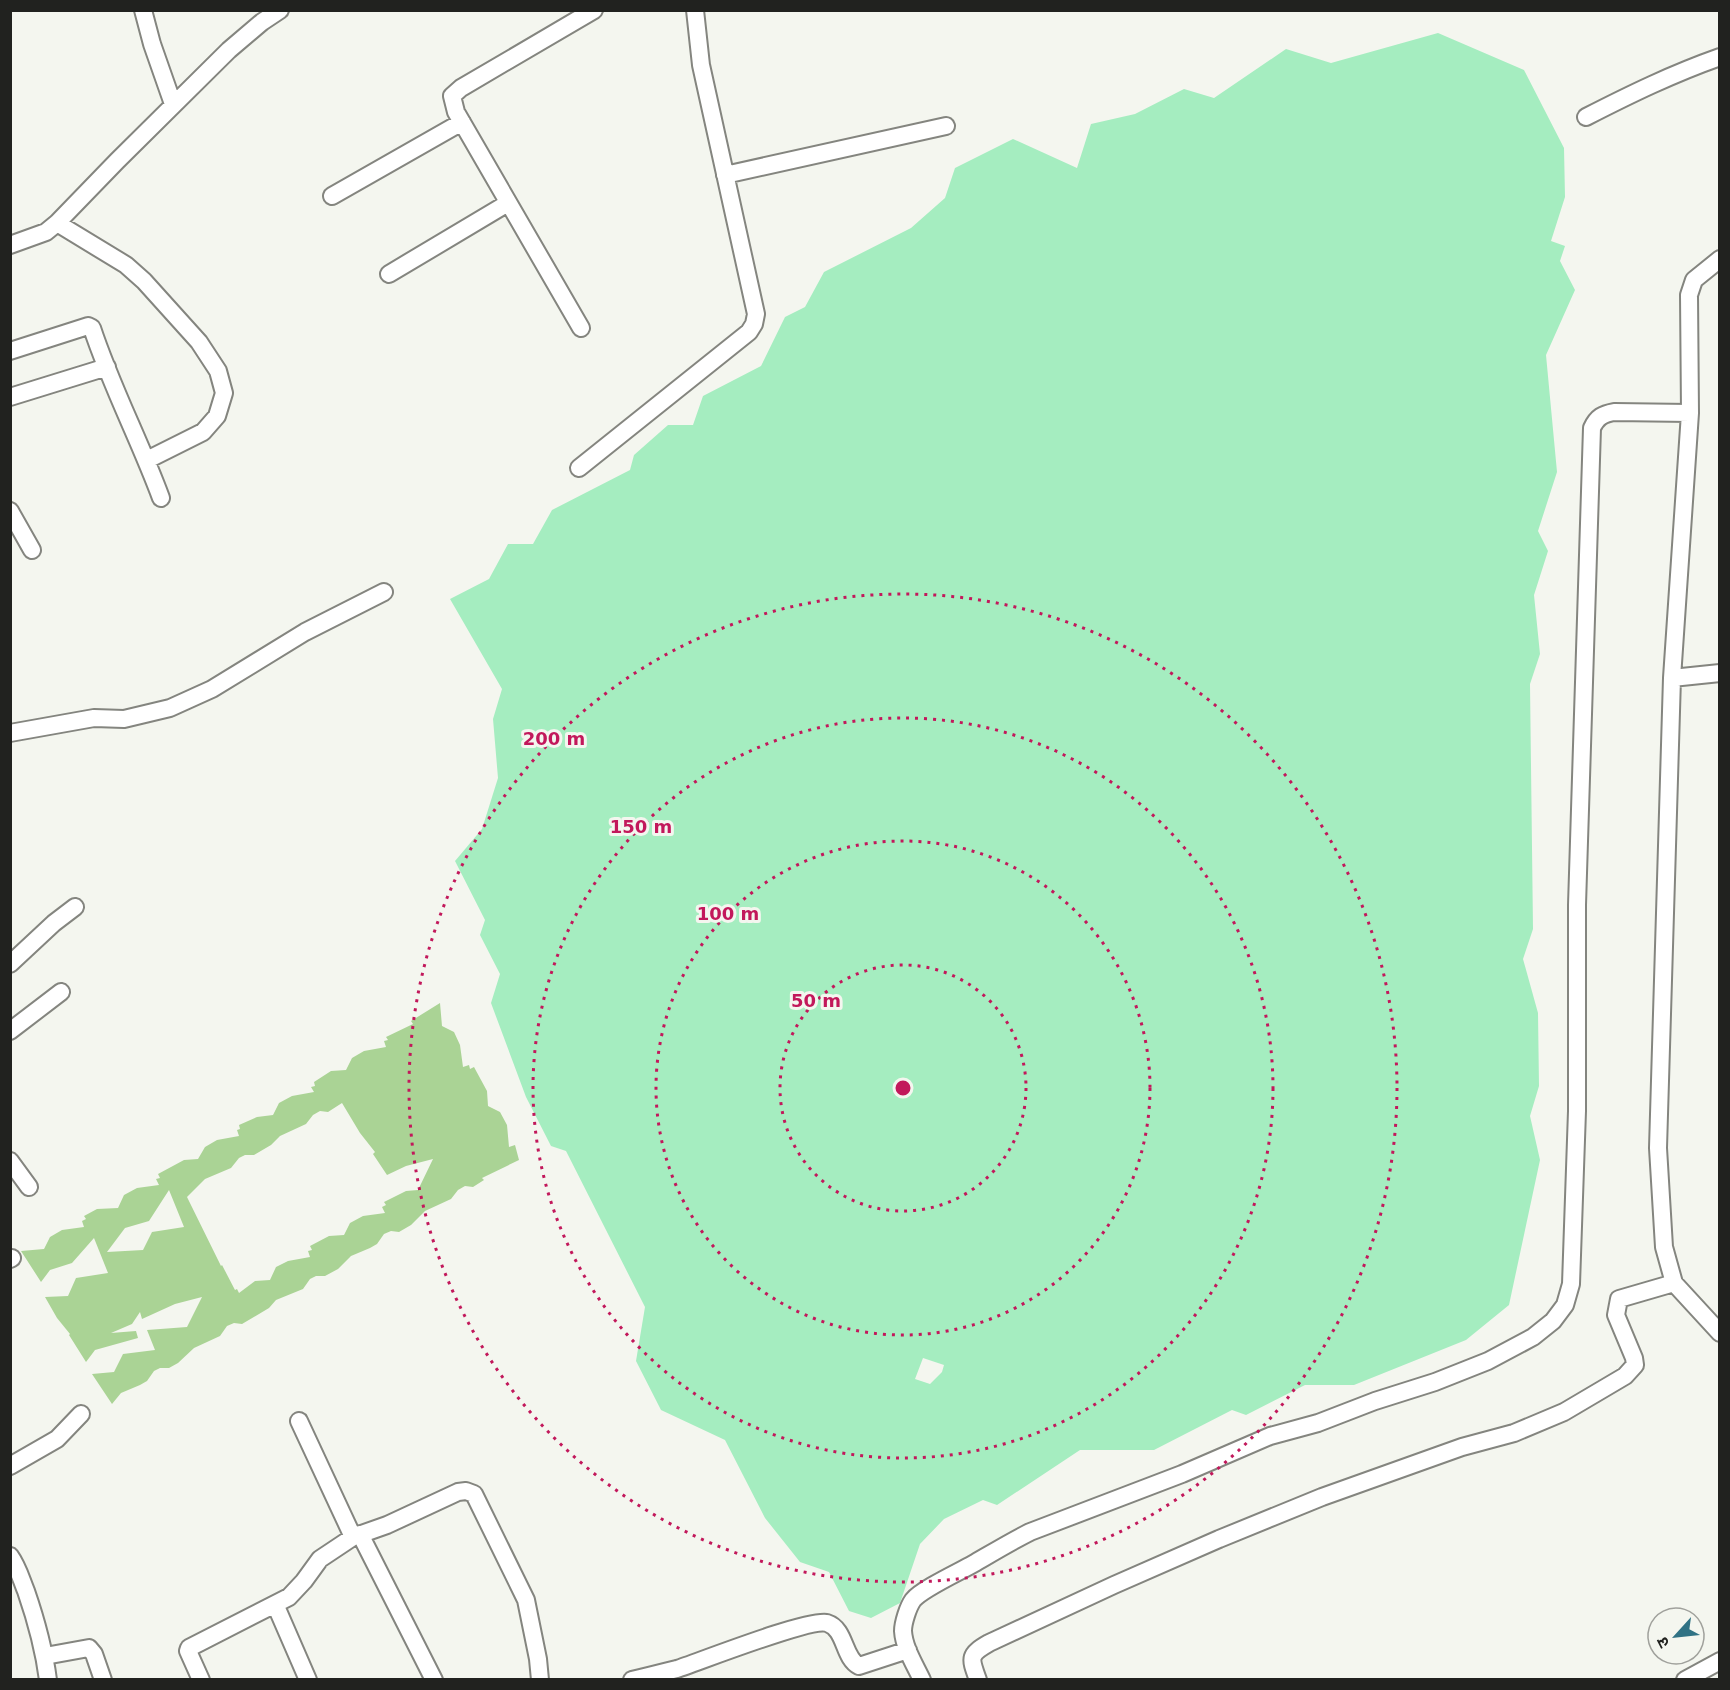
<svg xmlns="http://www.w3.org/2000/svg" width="1730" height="1690" font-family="'DejaVu Sans','Noto Sans Devanagari',sans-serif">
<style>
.water{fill:#a5edc0;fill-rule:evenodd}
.building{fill:#aad395;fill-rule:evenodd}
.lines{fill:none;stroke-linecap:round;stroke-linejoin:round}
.minor-casing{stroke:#84857f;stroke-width:20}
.minor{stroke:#fff;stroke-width:16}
.ring{fill:none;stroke:#c2185b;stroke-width:3;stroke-dasharray:3 6}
.centre{fill:#c2185b;stroke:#f4f6ef;stroke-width:3}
.ring-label{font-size:18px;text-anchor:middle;font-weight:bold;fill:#c2185b;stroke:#f4f6ef;stroke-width:6;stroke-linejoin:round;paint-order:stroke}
</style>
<rect width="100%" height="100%" fill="#f4f6ef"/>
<path class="water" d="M 1438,33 L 1524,70 L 1564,148 L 1565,197 L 1551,241 L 1565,246 L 1560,261 L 1575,290 L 1546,355 L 1557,472 L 1538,531 L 1548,551 L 1534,595 L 1540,654 L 1530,684 L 1533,929 L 1523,959 L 1538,1013 L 1539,1086 L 1530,1116 L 1540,1160 L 1509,1305 L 1466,1340 L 1354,1385 L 1305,1385 L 1246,1415 L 1232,1410 L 1154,1450 L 1080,1450 L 997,1505 L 983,1500 L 944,1519 L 920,1544 L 900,1603 L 871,1618 L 849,1611 L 829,1572 L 800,1562 L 765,1518 L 725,1440 L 661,1410 L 636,1361 L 645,1307 L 566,1151 L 551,1146 L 526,1097 L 491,1003 L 500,974 L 480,935 L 485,920 L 455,861 L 482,829 L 498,778 L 493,719 L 502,689 L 450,599 L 489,579 L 508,544 L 533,544 L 552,510 L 630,470 L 634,455 L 668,425 L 693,425 L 703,396 L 761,366 L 785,317 L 805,307 L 824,272 L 911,228 L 945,198 L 955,168 L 1013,139 L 1077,168 L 1091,124 L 1135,114 L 1184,89 L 1214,98 L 1286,49 L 1331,63 ZM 923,1358 L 944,1365 L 942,1372 L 930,1384 L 915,1379 Z"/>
<path class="building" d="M 440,1003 L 442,1026 L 454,1032 L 460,1045 L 463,1067 L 469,1065 L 470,1069 L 474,1067 L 487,1091 L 488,1106 L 500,1112 L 507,1125 L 509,1147 L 515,1145 L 519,1160 L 482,1178 L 484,1180 L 473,1187 L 465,1186 L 458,1190 L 451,1199 L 425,1211 L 411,1225 L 399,1232 L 391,1231 L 384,1234 L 377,1244 L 370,1248 L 351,1256 L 338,1269 L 325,1276 L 316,1276 L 310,1279 L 303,1289 L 276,1300 L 269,1308 L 242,1324 L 234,1323 L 227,1326 L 220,1336 L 194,1348 L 178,1363 L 169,1368 L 160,1368 L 154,1371 L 147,1381 L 140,1385 L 121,1393 L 112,1404 L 92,1374 L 114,1372 L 123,1354 L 155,1350 L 147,1330 L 187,1327 L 202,1297 L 175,1304 L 142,1319 L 140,1312 L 132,1324 L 111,1333 L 136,1331 L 138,1338 L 95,1350 L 86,1362 L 69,1335 L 70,1334 L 57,1318 L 45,1297 L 68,1296 L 76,1278 L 108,1273 L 94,1238 L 72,1263 L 50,1270 L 41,1282 L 21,1251 L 44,1249 L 50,1237 L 62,1230 L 84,1227 L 82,1221 L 86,1219 L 84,1216 L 97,1209 L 118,1208 L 124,1195 L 137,1188 L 159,1185 L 156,1179 L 160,1178 L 158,1174 L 184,1160 L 198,1159 L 205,1147 L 217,1140 L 239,1136 L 237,1130 L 240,1129 L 239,1125 L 257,1117 L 273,1115 L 279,1103 L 292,1096 L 314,1092 L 311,1087 L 315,1086 L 314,1082 L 331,1071 L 346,1070 L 352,1058 L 364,1051 L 386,1047 L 384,1041 L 388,1040 L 386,1037 L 413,1024 L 411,1021 ZM 342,1103 L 360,1133 L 375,1152 L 373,1154 L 387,1175 L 406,1166 L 433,1159 L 418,1190 L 406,1191 L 384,1202 L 386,1205 L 382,1207 L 385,1213 L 363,1216 L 350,1223 L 344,1235 L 329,1236 L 310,1246 L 312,1250 L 308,1251 L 310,1257 L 288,1261 L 276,1267 L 270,1280 L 255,1281 L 239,1293 L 237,1289 L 235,1290 L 222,1265 L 221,1266 L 187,1197 L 205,1179 L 231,1168 L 239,1158 L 245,1155 L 254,1155 L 271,1145 L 280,1136 L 306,1124 L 313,1115 L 320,1111 L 328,1112 ZM 169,1190 L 184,1227 L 152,1232 L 143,1250 L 107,1252 L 125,1228 L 149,1221 Z"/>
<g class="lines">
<defs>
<path id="minor" d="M 143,10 L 152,44 L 173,104
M 1586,117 C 1631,94 1672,74 1720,57
M 725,175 L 946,126
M 332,196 L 462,122
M 57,223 L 126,265 L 144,281 L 199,342 L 218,371 L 224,393 L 217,416 L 203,432 L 147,460
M 10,245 L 46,232 L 57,223 L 117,161 L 229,50 L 262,22 L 280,10
M 389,274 L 508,203
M 581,328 L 456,112 L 452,96 L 461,88 L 594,10
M 10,351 L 88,326 L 92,328 C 111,386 140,441 161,498
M 10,397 L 107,367
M 579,468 L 749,332 L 754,324 L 756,314 L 701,65 L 695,10
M 10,511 L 32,550
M 1672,678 L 1720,673
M 10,733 L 94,718 L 124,719 L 170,708 L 212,689 L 305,632 L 384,592
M 10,964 L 54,923 L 75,907
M 10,1031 L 61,992
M 10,1161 L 29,1187
M 10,1259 L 12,1258
M 1674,1283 L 1720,1333
M 299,1421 L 353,1537
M 10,1466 L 57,1439 L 81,1414
M 360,1534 L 434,1680
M 10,1556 C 18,1567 21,1579 26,1591 C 36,1620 44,1649 48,1680
M 275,1604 L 308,1680
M 45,1656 L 89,1648 L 94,1654 L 103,1680
M 201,1680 L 188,1651 L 189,1648 L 289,1597 L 304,1581 L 320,1559 L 353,1537 L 387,1525 L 458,1492 L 466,1491 L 474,1494 L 526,1600 L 538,1659 L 540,1680
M 632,1680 C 647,1676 662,1673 677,1669 C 701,1661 810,1618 827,1623 C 846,1629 843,1658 859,1666 L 908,1650
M 922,1680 C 915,1665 904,1648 903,1631 C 903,1623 908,1607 913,1600 C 922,1589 959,1572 973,1564 C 992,1553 1010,1542 1030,1532 L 1182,1474 L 1270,1436 L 1318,1423 L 1375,1401 L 1435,1382 L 1488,1361 L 1533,1337 L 1553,1321 L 1565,1305 L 1571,1284 L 1577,1111 L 1577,905 L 1592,428 C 1597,417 1603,414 1614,412 L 1690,413
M 978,1680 C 970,1658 968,1655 989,1643 L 1114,1585 L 1219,1539 L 1322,1497 L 1462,1447 L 1514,1433 L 1564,1412 L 1625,1376 L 1635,1365 L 1634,1358 L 1616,1315 L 1619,1299 L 1674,1283 L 1664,1247 L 1658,1148 L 1672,678 L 1690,413 L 1689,295 L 1694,280 L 1720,259
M 1685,1680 L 1720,1661"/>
</defs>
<use href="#minor" class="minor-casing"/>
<use href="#minor" class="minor"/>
</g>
<g class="ring">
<circle cx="903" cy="1088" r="123"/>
<circle cx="903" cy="1088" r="247"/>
<circle cx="903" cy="1088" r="370"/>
<circle cx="903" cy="1088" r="494"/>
</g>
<circle cx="903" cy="1088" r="9" class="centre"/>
<g class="ring-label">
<text x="554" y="745">200 m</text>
<text x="641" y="833">150 m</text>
<text x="728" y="920">100 m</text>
<text x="816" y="1007">50 m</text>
</g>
<rect width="1730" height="1690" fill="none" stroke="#21221f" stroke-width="24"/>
<g transform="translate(1676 1636) rotate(243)"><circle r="28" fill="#f4f6ef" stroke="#a0a19c" stroke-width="1.5"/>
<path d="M0-4.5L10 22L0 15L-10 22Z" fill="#307284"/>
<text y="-9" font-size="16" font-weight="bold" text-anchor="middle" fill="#21221f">उ</text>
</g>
</svg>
